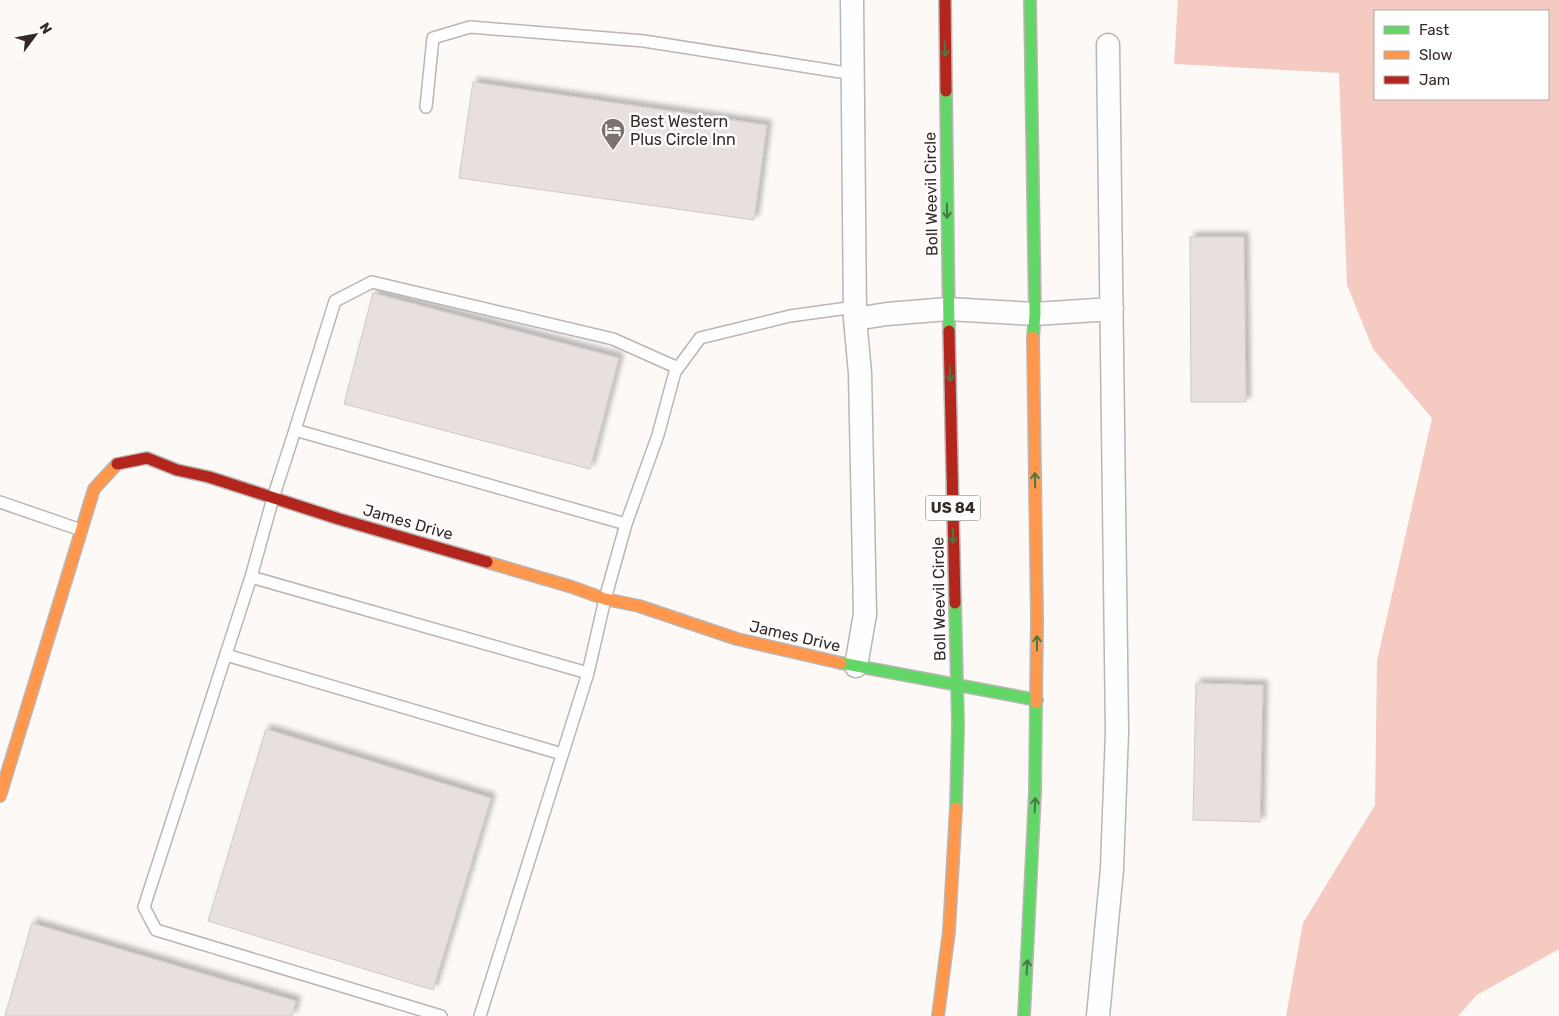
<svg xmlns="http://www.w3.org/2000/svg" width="1559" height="1016" font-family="Rubik,sans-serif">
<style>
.forest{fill:#f5cbc1;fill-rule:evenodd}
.building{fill:#e7e0de;stroke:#cfc9c7;filter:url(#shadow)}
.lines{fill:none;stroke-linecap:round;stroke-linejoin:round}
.lane-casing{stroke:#bbb5b3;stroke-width:14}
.street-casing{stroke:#bbb5b3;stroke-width:25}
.fast-casing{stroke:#bbb5b3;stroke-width:14}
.slow-casing{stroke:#bbb5b3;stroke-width:14}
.jam-casing{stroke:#bbb5b3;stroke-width:14}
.lane{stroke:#fffefe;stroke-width:11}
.street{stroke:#fffefe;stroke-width:22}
.fast{stroke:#63d668;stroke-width:11}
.slow{stroke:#ff974d;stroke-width:11}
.jam{stroke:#b3261e;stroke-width:11}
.oneway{stroke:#4a7745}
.labels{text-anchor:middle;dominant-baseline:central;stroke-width:5;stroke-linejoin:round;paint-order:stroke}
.shield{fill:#fff;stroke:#726a68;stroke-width:1}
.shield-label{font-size:15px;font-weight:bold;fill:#352a28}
.poi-label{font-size:16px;fill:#352a28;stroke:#fff;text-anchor:start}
.street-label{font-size:16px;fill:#352a28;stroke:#fff}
</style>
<defs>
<filter id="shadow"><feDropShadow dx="4.5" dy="-4.5" stdDeviation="2.5" flood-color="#0004"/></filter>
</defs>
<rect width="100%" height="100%" fill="#fcf9f7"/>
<path class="forest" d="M 1178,0 L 1559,0 L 1559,949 L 1477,995 L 1458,1016 L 1286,1016 L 1303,923 L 1375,805 L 1377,661 L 1432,418 L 1373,349 L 1347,285 L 1339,73 L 1174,64 ZM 1375,11 L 1548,11 L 1548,99 L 1375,99 Z"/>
<path class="building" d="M 473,82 L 767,125 L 754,220 L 459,178 Z
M 1190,237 L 1244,237 L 1246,402 L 1191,402 Z
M 373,293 L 619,358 L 590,469 L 344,404 Z
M 1196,683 L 1263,685 L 1260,822 L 1193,820 Z
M 266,729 L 491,798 L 433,990 L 208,921 Z
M 32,923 L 296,1001 L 292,1016 L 5,1016 Z"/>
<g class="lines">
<defs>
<path id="lane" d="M 426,107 L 433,38 L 470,27 L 644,41 L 853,74
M 295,430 L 626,524 L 605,599 L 588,673 L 251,577 L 273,498 Z
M 295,430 L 335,301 L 372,282 L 613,339 L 678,368
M 0,502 L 81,530
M 626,524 L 658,435 L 675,372 L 700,338 L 790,316 L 855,307
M 251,577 L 144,907 L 156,930 L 441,1016
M 226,655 L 562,754
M 480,1016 L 588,673"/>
<path id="street" d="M 852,0 L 855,319 L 860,373 L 865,614 L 856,666
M 855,319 L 887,314 L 948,309 L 1035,314 L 1112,309
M 1098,1016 L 1112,869 L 1117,731 L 1108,45"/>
<path id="fast" d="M 1030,0 L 1035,314 L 1033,337
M 946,91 L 949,331
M 955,603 L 958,725 L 956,808
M 841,663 L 1037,700
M 1024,1016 L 1035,792 L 1036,702"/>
<path id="slow" d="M 1033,337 L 1037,619 L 1036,702
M 487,562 L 572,587 L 605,599 L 639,606 L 737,639 L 841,663
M 0,796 L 94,489 L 117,464
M 938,1016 L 949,931 L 956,808"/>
<path id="jam" d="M 945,0 L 946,91
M 949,331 L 955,603
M 117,464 L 147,458 L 177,470 L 209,477 L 339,519 L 487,562"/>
</defs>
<use href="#lane" class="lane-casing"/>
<use href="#street" class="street-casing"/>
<use href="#fast" class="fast-casing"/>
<use href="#slow" class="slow-casing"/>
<use href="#jam" class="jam-casing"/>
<use href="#lane" class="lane"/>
<use href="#street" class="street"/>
<use href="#fast" class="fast"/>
<use href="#slow" class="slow"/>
<use href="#jam" class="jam"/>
</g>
<defs><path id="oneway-shaft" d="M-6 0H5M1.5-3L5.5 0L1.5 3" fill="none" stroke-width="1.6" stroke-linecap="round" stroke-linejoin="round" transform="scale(1.25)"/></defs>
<g class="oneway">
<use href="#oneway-shaft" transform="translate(945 49) rotate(89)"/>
<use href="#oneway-shaft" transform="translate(947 211) rotate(89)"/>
<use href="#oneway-shaft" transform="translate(950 374) rotate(89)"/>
<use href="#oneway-shaft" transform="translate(1035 480) rotate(-91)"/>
<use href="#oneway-shaft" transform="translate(953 536) rotate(89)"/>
<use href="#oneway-shaft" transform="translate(1037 643) rotate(-90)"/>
<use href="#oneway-shaft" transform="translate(1035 805) rotate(-87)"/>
<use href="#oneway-shaft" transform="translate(1027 967) rotate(-87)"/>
</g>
<defs>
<symbol id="hotel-pin" viewBox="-11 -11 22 30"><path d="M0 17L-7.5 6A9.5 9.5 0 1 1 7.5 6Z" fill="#7b7270" stroke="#fff"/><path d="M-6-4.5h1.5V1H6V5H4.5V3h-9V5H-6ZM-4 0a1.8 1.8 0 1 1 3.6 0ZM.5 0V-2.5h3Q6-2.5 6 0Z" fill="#fff"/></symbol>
</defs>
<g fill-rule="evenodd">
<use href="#hotel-pin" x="599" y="116" width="28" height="38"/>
</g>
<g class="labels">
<rect class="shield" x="925.5" y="495.5" width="55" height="25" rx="4"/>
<g class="shield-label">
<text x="953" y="508">US 84</text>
</g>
<g class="poi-label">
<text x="630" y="121">Best Western<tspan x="630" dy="18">Plus Circle Inn</tspan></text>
</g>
<g class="street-label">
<text transform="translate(931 194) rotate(-91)">Boll Weevil Circle</text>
<text transform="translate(408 522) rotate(16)">James Drive</text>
<text transform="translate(939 599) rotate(-91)">Boll Weevil Circle</text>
<text transform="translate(795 636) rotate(13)">James Drive</text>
</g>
</g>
<rect x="1374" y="10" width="175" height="90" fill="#ffffff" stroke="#aeaaa9"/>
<rect x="1384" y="26" width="25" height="8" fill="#63d668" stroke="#aeaaa9"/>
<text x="1419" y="35" font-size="15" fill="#352a28">Fast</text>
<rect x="1384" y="51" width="25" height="8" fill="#ff974d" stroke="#aeaaa9"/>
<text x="1419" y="60" font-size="15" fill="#352a28">Slow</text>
<rect x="1384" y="76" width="25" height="8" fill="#b3261e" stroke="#aeaaa9"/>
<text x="1419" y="85" font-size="15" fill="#352a28">Jam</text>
<g transform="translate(35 35) rotate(58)" stroke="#ffffff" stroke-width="4" paint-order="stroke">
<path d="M0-4L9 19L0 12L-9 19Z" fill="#352a28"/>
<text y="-8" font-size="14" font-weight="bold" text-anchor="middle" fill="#352a28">N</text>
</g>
</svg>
